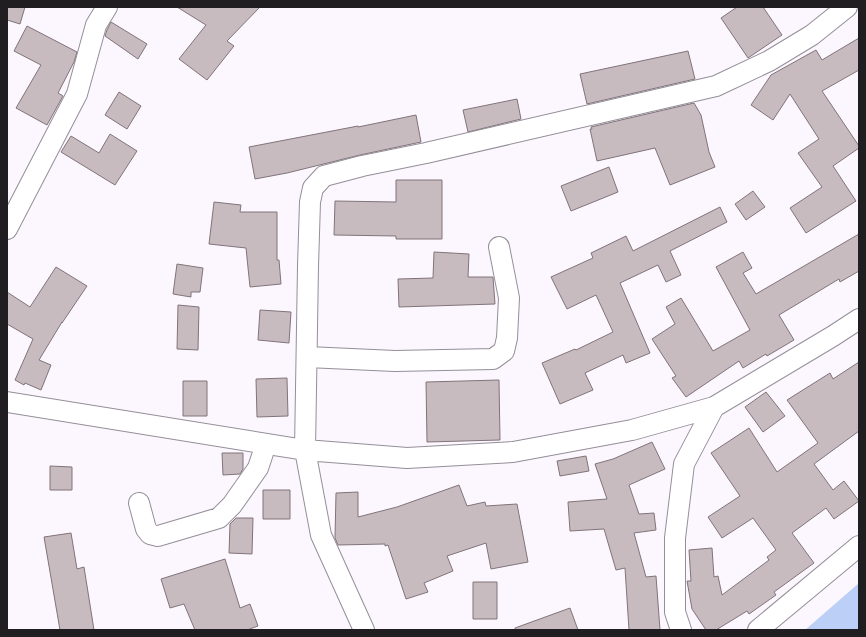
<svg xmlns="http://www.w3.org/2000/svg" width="866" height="637" font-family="Helvetica,sans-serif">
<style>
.water{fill:#bcd0f7}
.building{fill:#c8bbc0;stroke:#807479}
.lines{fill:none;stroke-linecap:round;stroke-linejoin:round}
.minor-casing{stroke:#948e98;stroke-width:22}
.minor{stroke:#fff;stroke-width:20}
</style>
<rect width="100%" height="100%" fill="#fcf7fe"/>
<path class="water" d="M 859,583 L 859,630 L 805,630 Z"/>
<path class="building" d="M 7,7 L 25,7 L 20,24 L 7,20 Z
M 177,7 L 260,7 L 227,41 L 234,46 L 207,80 L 179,59 L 206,25 Z
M 737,7 L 763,7 L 782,35 L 748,58 L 721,18 Z
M 111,22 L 147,44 L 138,59 L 105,36 L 107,30 Z
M 27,26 L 77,52 L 74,62 L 58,93 L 63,96 L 47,125 L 16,108 L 41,65 L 14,51 Z
M 859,38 L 859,70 L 822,91 L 859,146 L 859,148 L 833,166 L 856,201 L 806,233 L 790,208 L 822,187 L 798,153 L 819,139 L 790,94 L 773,120 L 751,105 L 771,75 L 816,50 L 822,60 Z
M 688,51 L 695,79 L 587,104 L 580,74 Z
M 119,92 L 141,106 L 127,129 L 105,115 Z
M 517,99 L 521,119 L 468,132 L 463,110 Z
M 694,103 L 701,115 L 709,152 L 715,167 L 670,185 L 655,148 L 597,161 L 590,129 L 592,129 L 591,127 Z
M 416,115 L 421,142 L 360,155 L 287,173 L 255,179 L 249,147 L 358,126 L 358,127 Z
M 110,134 L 137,151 L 115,185 L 61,152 L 71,136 L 99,153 Z
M 609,167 L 618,192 L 571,211 L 561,186 Z
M 396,180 L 442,180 L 442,239 L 396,239 L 396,236 L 334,235 L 335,201 L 396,202 Z
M 753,191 L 765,207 L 746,220 L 735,204 Z
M 214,202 L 241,205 L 240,212 L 277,212 L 277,260 L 279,260 L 281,284 L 250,287 L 246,248 L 209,244 Z
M 720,207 L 727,222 L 670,251 L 681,275 L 666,282 L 658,265 L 620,283 L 650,353 L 626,363 L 623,355 L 585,373 L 593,390 L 560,404 L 542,363 L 575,349 L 576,350 L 613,332 L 596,295 L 567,309 L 551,277 L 593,258 L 591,253 L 626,236 L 633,251 Z
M 859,234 L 859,271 L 840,282 L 839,279 L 779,315 L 794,340 L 767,356 L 766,354 L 743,368 L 739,361 L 686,397 L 672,378 L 676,376 L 652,339 L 675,324 L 666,307 L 681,298 L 713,351 L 750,330 L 716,267 L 743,252 L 752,268 L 743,273 L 756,294 Z
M 434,252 L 469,254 L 468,277 L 493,277 L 495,304 L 399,307 L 398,279 L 433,278 Z
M 177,264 L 203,268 L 200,292 L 191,292 L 191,297 L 173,294 Z
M 56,267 L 87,286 L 62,323 L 62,322 L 39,360 L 51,365 L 41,390 L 25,383 L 24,385 L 15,380 L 33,339 L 7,324 L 7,292 L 30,307 Z
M 178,305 L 199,307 L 198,350 L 177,349 Z
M 260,310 L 291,312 L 289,343 L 258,340 Z
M 859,362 L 859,431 L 814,464 L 833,490 L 844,481 L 859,501 L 834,519 L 826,508 L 792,533 L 814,563 L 774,592 L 776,595 L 749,614 L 747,611 L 716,630 L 706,630 L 692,609 L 687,581 L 691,581 L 689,550 L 712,548 L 714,577 L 718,576 L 722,595 L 769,560 L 767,557 L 776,550 L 753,518 L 722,538 L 708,517 L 740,496 L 711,453 L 749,428 L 777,472 L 818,443 L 787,400 L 830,373 L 833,379 Z
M 287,378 L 288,416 L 257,417 L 256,379 Z
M 499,380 L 500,440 L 427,442 L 426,382 Z
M 183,381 L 207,381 L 207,416 L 183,416 Z
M 766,392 L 785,416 L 763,432 L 745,407 Z
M 652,442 L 665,469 L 629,485 L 639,514 L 654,513 L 656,530 L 634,533 L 646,577 L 656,576 L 660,630 L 629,630 L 625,568 L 616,570 L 604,529 L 570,531 L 568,502 L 607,499 L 595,464 L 613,459 Z
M 222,453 L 243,453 L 243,469 L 240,474 L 223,475 Z
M 586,456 L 589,471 L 560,476 L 557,461 Z
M 50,466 L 72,467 L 72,490 L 50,490 Z
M 459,485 L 467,506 L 485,502 L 486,506 L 517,504 L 528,562 L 491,569 L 486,543 L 447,556 L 453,571 L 424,583 L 428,592 L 406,599 L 388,545 L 385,546 L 385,544 L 338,545 L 335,538 L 336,493 L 358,492 L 358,517 L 397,507 Z
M 263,490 L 290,490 L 290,519 L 263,519 Z
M 236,518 L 253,518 L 252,554 L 229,553 L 230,524 Z
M 71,533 L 77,569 L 84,567 L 94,630 L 60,630 L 44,537 Z
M 225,559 L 240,608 L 250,604 L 258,626 L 247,630 L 195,630 L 184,604 L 170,608 L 161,579 Z
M 473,582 L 497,582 L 497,619 L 473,619 Z
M 570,608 L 578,630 L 515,630 L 515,628 Z"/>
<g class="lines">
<defs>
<path id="minor" d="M 7,229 L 77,94 L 96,25 L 107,7
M 307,357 L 395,361 L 493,359 L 504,351 L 507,338 L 509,298 L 499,247
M 7,402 L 305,450 L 407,458 L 513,452 L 632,430 L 714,407 L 833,336 L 859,319
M 139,503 L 146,529 L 150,534 L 158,536 L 219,518 L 232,505 L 258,468 L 266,444
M 364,630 L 321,535 L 305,450 L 308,266 L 310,202 L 313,188 L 324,176 L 362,166 L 426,153 L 716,86 L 769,61 L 812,35 L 847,7
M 681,630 L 675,612 L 675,538 L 684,464 L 714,407
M 758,630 L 859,546"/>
</defs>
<use href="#minor" class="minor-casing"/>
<use href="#minor" class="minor"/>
</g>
<rect width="866" height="637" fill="none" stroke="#211e22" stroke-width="16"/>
</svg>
